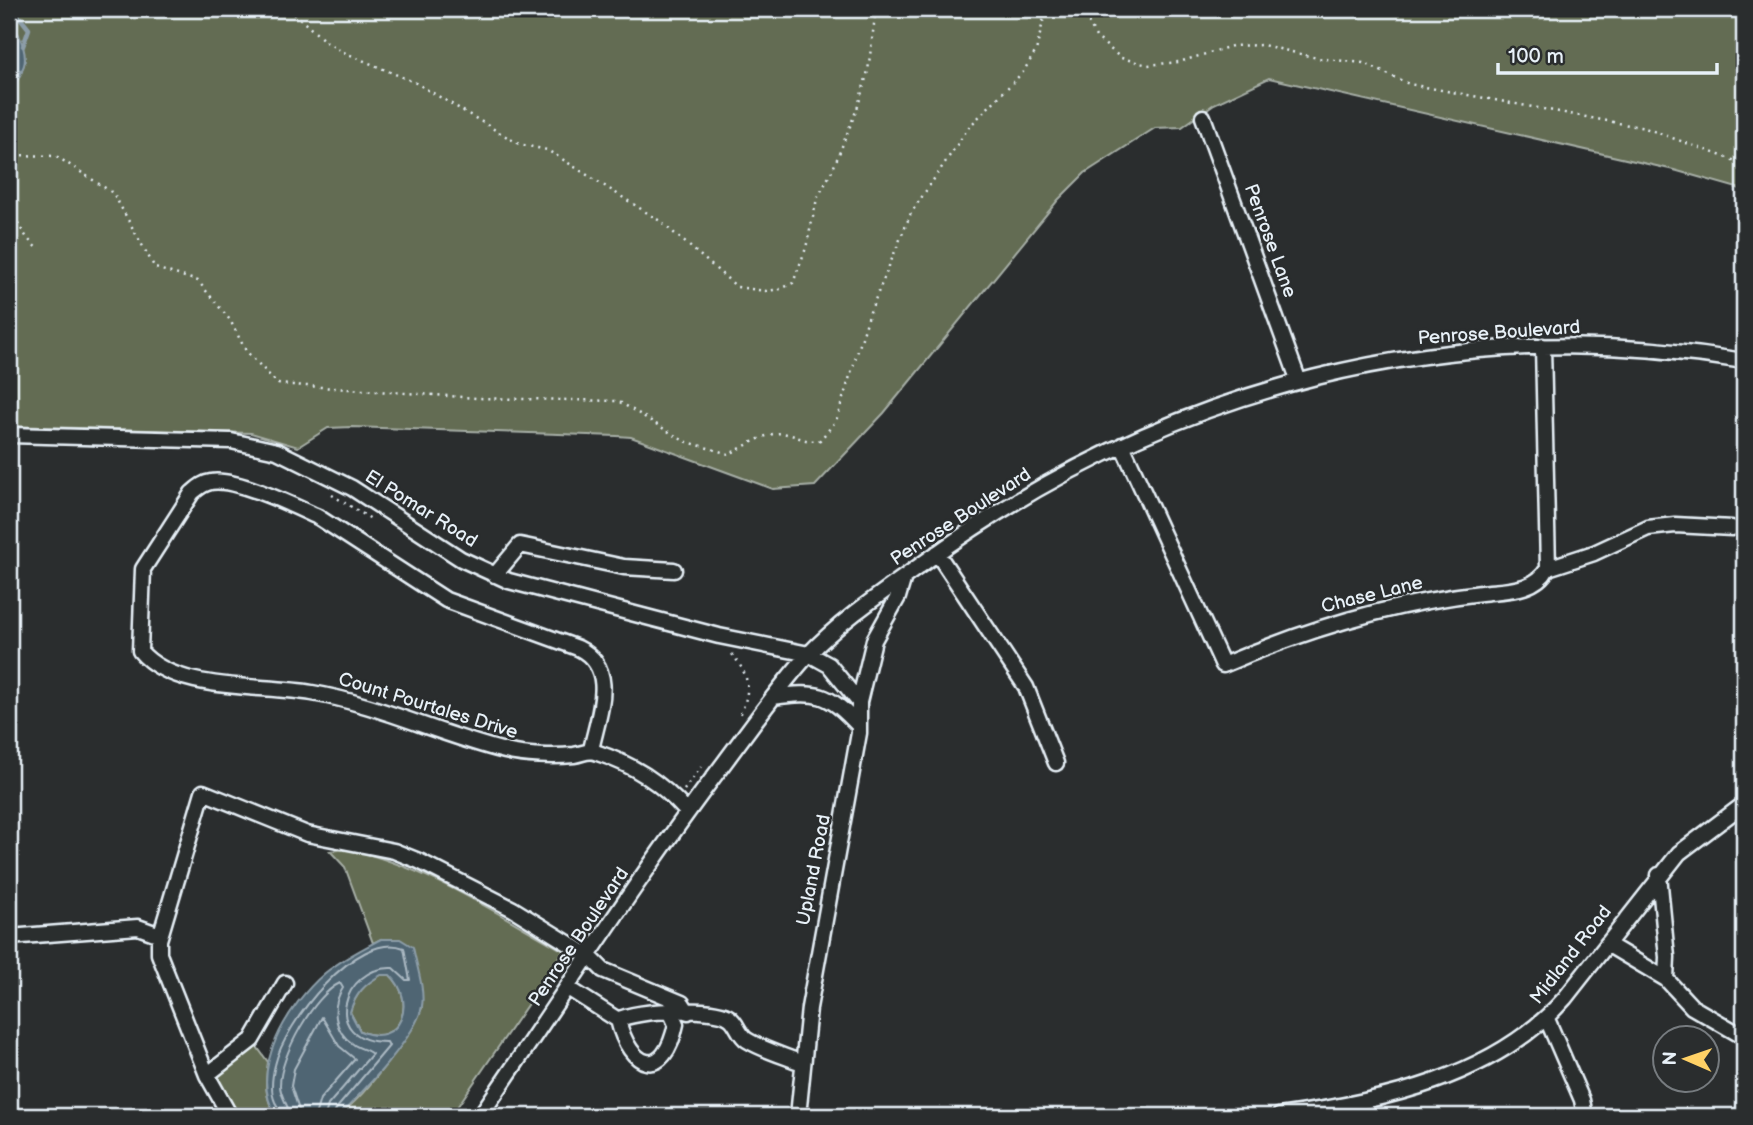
<svg xmlns="http://www.w3.org/2000/svg" width="1753" height="1125" font-family="'Balsamiq Sans',sans-serif">
<style>
.green{fill:#646c53;stroke:#a6aea6;stroke-width:2}
.water{fill:#4f6573;stroke:#8c9da8;stroke-width:2;fill-rule:evenodd}
.lines{fill:none;stroke-linecap:round;stroke-linejoin:round}
.shore{stroke:#abb9c3;stroke-width:2}
.stream{stroke:#8c9da8;stroke-width:4.5}
.minor-casing{stroke:#e8f1f8;stroke-width:19}
.path{stroke:#e8f1f8;stroke-width:2.5;stroke-dasharray:2 5;stroke-linecap:butt}
.minor{stroke:#2a2d2e;stroke-width:14}
.labels{text-anchor:middle;dominant-baseline:central;stroke-width:5;stroke-linejoin:round;paint-order:stroke}
.street-label{font-size:19px;fill:#e8f1f8;stroke:#2a2d2e}
</style>
<rect width="100%" height="100%" fill="#2a2d2e"/>
<filter id="ink" filterUnits="userSpaceOnUse"><feTurbulence type="fractalNoise" baseFrequency=".0143" numOctaves="2"/><feDisplacementMap in="SourceGraphic" scale="14" xChannelSelector="R" yChannelSelector="G"/><feConvolveMatrix kernelMatrix="1 2 1 2 8 2 1 2 1" color-interpolation-filters="sRGB"/></filter>
<g filter="url(#ink)">
<path class="green" d="M 9,9 L 1744,9 L 1744,190 L 1674,170 L 1269,78 L 1214,104 L 1182,127 L 1155,128 L 1085,173 L 1058,200 L 884,413 L 815,486 L 773,489 L 631,437 L 617,436 L 352,427 L 328,428 L 298,447 L 251,433 L 9,426 Z
M 348,849 C 427,867 494,912 564,951 L 451,1116 L 336,1116 C 361,1104 410,1034 422,1008 L 381,939 L 373,943 L 345,867 L 330,851 Z
M 381,975 L 390,975 C 417,1000 402,1049 360,1031 L 350,1012 C 355,994 365,984 381,975 Z
M 252,1040 L 268,1062 C 265,1083 264,1097 276,1116 L 230,1116 L 207,1075 Z"/>
<path class="water" d="M 9,31 L 18,33 C 23,44 29,61 21,71 L 9,66 Z
M 381,939 L 400,939 L 413,947 C 416,964 425,989 422,1006 C 417,1036 363,1091 341,1114 L 276,1116 C 247,1070 289,1004 325,973 C 342,959 362,949 381,939 ZM 381,975 L 390,975 C 417,1000 402,1049 360,1031 L 350,1012 C 355,994 365,984 381,975 Z"/>
<g class="lines">
<path class="shore" d="M 281,1116 C 281,1110 278,1108 275,1102 C 270,1091 272,1077 275,1065 C 284,1024 357,929 404,948 L 410,980 L 406,980 L 393,968 C 343,965 319,1043 387,1042 L 389,1046 L 336,1109 L 334,1116
M 290,1116 C 289,1105 280,1097 280,1085 C 280,1056 314,995 340,983 L 343,988 C 331,1006 333,1031 353,1044 C 359,1049 367,1049 372,1054 L 328,1105 L 325,1116
M 301,1116 L 291,1086 L 294,1069 L 322,1017 L 339,1046 L 355,1059 L 320,1099 L 315,1116"/>
<path class="stream" d="M 13,9 L 29,29 L 23,46
M 9,93 L 21,71"/>
<defs>
<path id="minor" d="M 1203,117 L 1298,379
M 9,435 L 231,441 L 277,451 L 352,488 L 461,559 L 509,581 L 719,636 L 809,654 L 829,665 L 859,702 L 859,733 L 809,1008 L 798,1116
M 1122,445 L 1223,665 C 1305,630 1392,603 1481,593 C 1505,590 1535,592 1548,568 L 1543,346
M 937,553 L 1026,687 L 1056,763
M 1548,568 L 1594,553 L 1648,528 L 1675,525 L 1732,528
M 495,575 L 520,545 L 624,567 L 674,570
M 773,697 C 818,691 827,692 859,726
M 859,702 L 874,640 L 898,597 L 904,577
M 591,750 C 598,715 619,668 578,648 L 446,600 L 318,517 C 296,507 235,477 211,482 C 203,483 198,488 192,493 L 143,569 L 140,651 C 175,693 261,684 312,693 C 378,704 440,735 505,751 C 525,756 554,757 574,755 C 582,754 587,750 595,752 C 632,764 661,782 687,812
M 1659,875 L 1667,957 L 1666,979
M 9,937 L 138,927 L 160,935
M 1607,944 L 1666,979 L 1692,1007 L 1744,1037
M 568,988 L 618,1020 C 635,1010 715,1006 730,1018 C 737,1023 739,1035 747,1040 C 763,1050 785,1056 802,1063
M 1547,1019 L 1582,1100 L 1585,1116
M 618,1020 C 630,1069 664,1082 676,1024 L 671,1013
M 207,1075 L 252,1040 L 285,983
M 230,1116 L 207,1075 L 159,954 L 159,940 L 203,792 L 307,834 L 394,851 L 419,861 L 513,909 L 589,956 L 603,970 L 682,1003 L 688,1012
M 480,1116 C 561,998 638,877 724,763 C 751,727 777,689 807,656 C 841,620 886,590 925,562 C 1165,387 1450,312 1744,361
M 1279,1116 C 1379,1102 1495,1078 1565,998 L 1679,853 L 1744,804"/>
</defs>
<use href="#minor" class="minor-casing"/>
<path class="path" d="M 289,9 L 326,42 L 341,51 L 416,83 L 519,144 L 547,150 L 562,159 L 660,221 L 737,287 L 766,291 L 781,289 L 793,283 L 806,248 L 817,199 L 833,169 L 858,106 L 868,71 L 876,9
M 1086,9 L 1089,24 L 1096,37 L 1121,58 L 1148,65 L 1179,62 L 1232,46 L 1263,45 L 1317,58 L 1363,63 L 1409,84 L 1645,128 L 1744,164
M 9,135 L 15,155 L 9,176
M 15,155 L 56,156 L 113,193 L 155,268 L 198,281 L 230,320 L 246,351 L 278,384 L 476,398 L 618,401 L 684,441 L 729,454 C 745,447 770,429 787,434 C 800,437 806,443 820,440 L 836,421 L 870,312 L 911,213 L 969,127 L 1023,72 L 1036,51 L 1046,9
M 9,189 C 10,211 21,235 38,249
M 332,495 L 371,519
M 732,654 C 751,678 751,690 739,718
M 684,790 L 701,767"/>
<use href="#minor" class="minor"/>
</g>
</g>
<g class="labels">
<g class="street-label">
<text transform="translate(1270 241) rotate(70)">Penrose Lane</text>
<text transform="translate(1499 333) rotate(-4)">Penrose Boulevard</text>
<text transform="translate(421 509) rotate(32)">El Pomar Road</text>
<text transform="translate(961 517) rotate(-33)">Penrose Boulevard</text>
<text transform="translate(1372 595) rotate(-14)">Chase Lane</text>
<text transform="translate(428 706) rotate(17)">Count Pourtales Drive</text>
<text transform="translate(814 870) rotate(-79)">Upland Road</text>
<text transform="translate(579 937) rotate(-56)">Penrose Boulevard</text>
<text transform="translate(1571 955) rotate(-52)">Midland Road</text>
</g>
</g>
<rect width="1753" height="1125" fill="none" stroke="#2a2d2e" stroke-width="35"/>
<rect x="18" y="18" width="1718" height="1090" fill="none" stroke="#e8f1f8" stroke-width="2.5" filter="url(#ink)"/>
<g transform="translate(1686 1059) rotate(272)"><circle r="33" fill="#2a2d2e" stroke="#767b7f" stroke-width="2"/>
<path d="M0-5L12 26L0 18L-12 26Z" fill="#ffd166"/>
<text y="-10" font-size="19" font-weight="bold" text-anchor="middle" fill="#e8f1f8">N</text>
</g>
<path d="M1498 63v10h219v-10" fill="none" stroke="#e8f1f8" stroke-width="3.5"/>
<text x="1508" y="63" font-size="21" fill="#e8f1f8" stroke="#2a2d2e" stroke-width="5" paint-order="stroke">100 m</text>
</svg>
